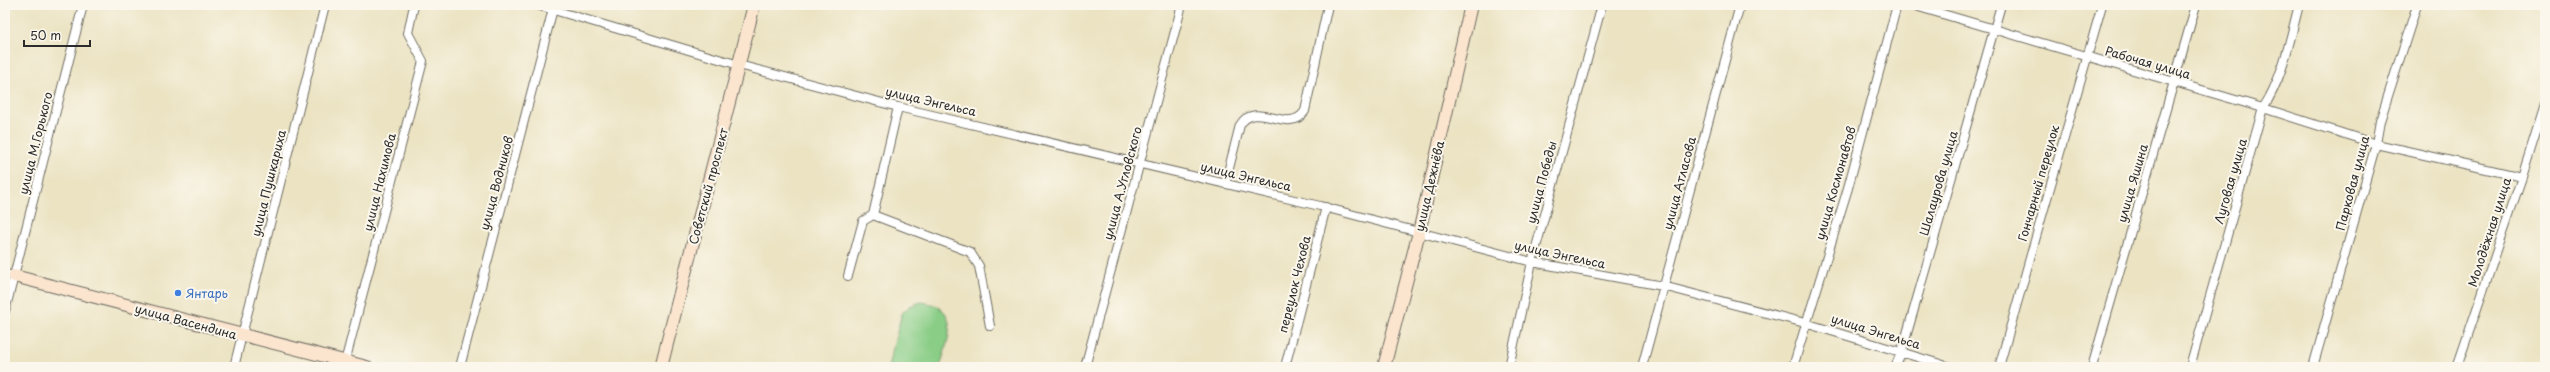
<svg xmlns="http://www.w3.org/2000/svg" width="2550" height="372" font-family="'Playpen Sans',sans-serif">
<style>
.green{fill:#89cd86;stroke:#5a7c58}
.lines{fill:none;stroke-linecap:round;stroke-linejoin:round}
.street-casing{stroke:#6e6b60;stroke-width:10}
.secondary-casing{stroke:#6e6b60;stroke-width:14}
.street{stroke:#fff;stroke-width:8}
.secondary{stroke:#fbe5cf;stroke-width:12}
.shop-dot{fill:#3f7fe0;stroke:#fbf7ec;stroke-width:1.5}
.labels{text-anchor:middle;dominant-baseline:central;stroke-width:4;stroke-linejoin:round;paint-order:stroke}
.street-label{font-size:12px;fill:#2b2b2b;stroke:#fbf7ec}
.shop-label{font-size:12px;fill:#366cbe;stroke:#fbf7ec;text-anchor:start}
</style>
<rect width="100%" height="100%" fill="#fbf7ec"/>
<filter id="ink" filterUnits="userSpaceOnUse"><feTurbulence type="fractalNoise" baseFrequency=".025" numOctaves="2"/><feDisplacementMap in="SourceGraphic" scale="8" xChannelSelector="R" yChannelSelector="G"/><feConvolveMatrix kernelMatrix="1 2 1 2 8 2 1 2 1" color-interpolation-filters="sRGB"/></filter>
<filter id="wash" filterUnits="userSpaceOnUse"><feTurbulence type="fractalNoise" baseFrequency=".012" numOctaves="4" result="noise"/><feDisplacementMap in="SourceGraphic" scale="16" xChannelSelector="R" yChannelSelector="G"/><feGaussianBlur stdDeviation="0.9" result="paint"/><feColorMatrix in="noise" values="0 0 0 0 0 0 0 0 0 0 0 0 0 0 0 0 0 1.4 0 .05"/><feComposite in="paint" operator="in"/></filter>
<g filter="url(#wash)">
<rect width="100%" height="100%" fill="#ebe3c2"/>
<path class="green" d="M 921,302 C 963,307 948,339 940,367 L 888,367 L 902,313 L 910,306 Z"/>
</g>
<g filter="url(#ink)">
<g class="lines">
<defs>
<path id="street" d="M 537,5 L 739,65 L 898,107 L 1320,206 L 1532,262 L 1663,286 L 1805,323 L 1950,367
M 1912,5 L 2263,108 L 2376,144 L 2522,177 L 2457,367
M 2522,177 L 2545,104
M 1225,184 L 1240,125 C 1256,99 1289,136 1305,111 L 1328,5
M 873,215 L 970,252 L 979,266 L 990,326
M 5,274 L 14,276
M 848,276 L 863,221 L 873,215 L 898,107
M 5,311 L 83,5
M 344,366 L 423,61 L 408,33 L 414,5
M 234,367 L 325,5
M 460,367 L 554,5
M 1085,367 L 1182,5
M 1285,367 L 1326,207
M 1509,367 L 1532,262 L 1602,5
M 1642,367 L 1740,5
M 1793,367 L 1848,188 L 1897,5
M 1895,367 L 1902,351 L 2001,5
M 1999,367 L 2102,5
M 2092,367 L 2196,5
M 2190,367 L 2263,108 C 2283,78 2290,39 2299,5
M 2313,367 L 2376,144 L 2380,121 L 2417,5"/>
<path id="secondary" d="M 14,276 L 367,367
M 661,367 L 754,5
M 1384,367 L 1419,232 L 1471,5"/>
</defs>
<use href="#street" class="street-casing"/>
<use href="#secondary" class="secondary-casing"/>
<use href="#street" class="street"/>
<use href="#secondary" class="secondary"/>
</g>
</g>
<circle class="shop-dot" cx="178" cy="293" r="4"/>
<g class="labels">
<g class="street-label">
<text transform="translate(2148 62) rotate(16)">Рабочая улица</text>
<text transform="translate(931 101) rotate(13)">улица Энгельса</text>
<text transform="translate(35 143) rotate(-76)">улица М.Горького</text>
<text transform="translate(1246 176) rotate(13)">улица Энгельса</text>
<text transform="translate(2230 181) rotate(-74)">Луговая улица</text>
<text transform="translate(379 182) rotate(-76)">улица Нахимова</text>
<text transform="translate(1541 182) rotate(-75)">улица Победы</text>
<text transform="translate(268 183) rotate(-76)">улица Пушкариха</text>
<text transform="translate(496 183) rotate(-75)">улица Водников</text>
<text transform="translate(1122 183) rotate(-75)">улица А.Угловского</text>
<text transform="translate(1679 183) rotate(-75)">улица Атласова</text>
<text transform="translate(1835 183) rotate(-74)">улица Космонавтов</text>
<text transform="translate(1938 183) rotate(-74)">Шалаурова улица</text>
<text transform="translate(2038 183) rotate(-74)">Гончарный переулок</text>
<text transform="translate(2132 183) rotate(-74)">улица Яшина</text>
<text transform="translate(2352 183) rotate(-75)">Парковая улица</text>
<text transform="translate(708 186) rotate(-75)">Советский проспект</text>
<text transform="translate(1429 186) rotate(-77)">улица Дежнёва</text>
<text transform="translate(2489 232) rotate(-72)">Молодёжная улица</text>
<text transform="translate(1560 254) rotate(12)">улица Энгельса</text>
<text transform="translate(1294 284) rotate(-76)">переулок Чехова</text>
<text transform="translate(186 321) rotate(15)">улица Васендина</text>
<text transform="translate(1876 331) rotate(17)">улица Энгельса</text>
</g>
<g class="shop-label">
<text x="186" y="293">Янтарь</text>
</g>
</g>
<rect width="2550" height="372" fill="none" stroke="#fbf7ec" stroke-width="20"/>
<path d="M24 40v6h66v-6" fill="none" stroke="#2b2b2b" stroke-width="2"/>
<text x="30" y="40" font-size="12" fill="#2b2b2b" stroke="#fbf7ec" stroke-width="3" paint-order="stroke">50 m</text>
</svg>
